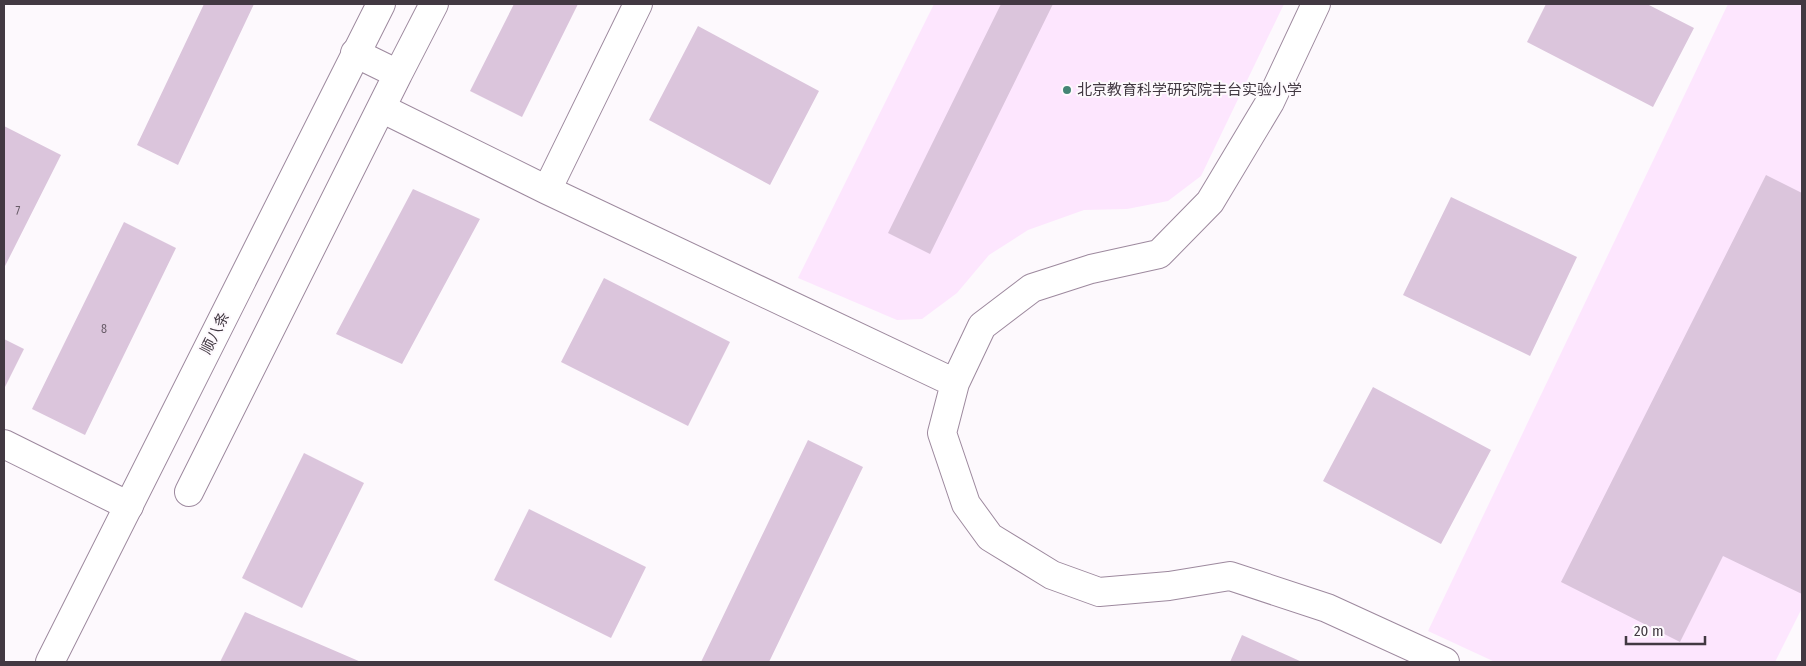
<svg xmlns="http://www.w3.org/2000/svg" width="1806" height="666" font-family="'Fira Sans Condensed','Noto Sans SC',sans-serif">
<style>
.built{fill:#fde6fe}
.building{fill:#dbc5dc}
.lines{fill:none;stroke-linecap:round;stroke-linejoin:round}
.street-casing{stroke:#9d899e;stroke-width:30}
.secondary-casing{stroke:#9d899e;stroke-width:30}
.street{stroke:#fff;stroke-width:28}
.secondary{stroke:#fff;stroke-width:28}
.poi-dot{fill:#448575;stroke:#fdf9fd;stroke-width:2}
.labels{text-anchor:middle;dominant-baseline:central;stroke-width:4;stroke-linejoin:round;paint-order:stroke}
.number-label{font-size:12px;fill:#685c68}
.poi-label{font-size:15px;fill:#423942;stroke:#fdf9fd;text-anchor:start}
.street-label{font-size:15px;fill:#423942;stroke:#fdf9fd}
</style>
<rect width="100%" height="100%" fill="#fdf9fd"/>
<path class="built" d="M 934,4 L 1284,4 L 1201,176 L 1168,201 L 1127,209 L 1084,210 L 1028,230 L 989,255 L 957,293 L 922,319 L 897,320 L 798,278 Z
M 1728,4 L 1802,4 L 1802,608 L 1775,662 L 1495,662 L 1428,631 Z"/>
<path class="building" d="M 204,4 L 254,4 L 178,165 L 137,145 Z
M 514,4 L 578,4 L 522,117 L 470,91 Z
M 1001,4 L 1053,4 L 930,254 L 888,233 Z
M 1546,4 L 1647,4 L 1694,28 L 1653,107 L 1527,42 Z
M 698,26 L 819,91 L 770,185 L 649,120 Z
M 4,126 L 61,155 L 4,268 Z
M 1766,175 L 1802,193 L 1802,594 L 1723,556 L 1680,642 L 1561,582 Z
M 413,189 L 480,219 L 402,364 L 336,334 Z
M 1451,197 L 1577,257 L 1530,356 L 1403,295 Z
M 124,222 L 176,248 L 85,435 L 32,409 Z
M 604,278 L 730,342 L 688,426 L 561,362 Z
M 4,339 L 24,349 L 4,389 Z
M 1373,387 L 1491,450 L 1441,544 L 1323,481 Z
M 808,440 L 863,467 L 769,662 L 701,662 Z
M 304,453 L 364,483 L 302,608 L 242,578 Z
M 529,509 L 646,567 L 611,638 L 494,580 Z
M 245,612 L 361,662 L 220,662 Z
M 1242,635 L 1302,662 L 1230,662 Z"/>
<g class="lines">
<defs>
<path id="street" d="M 1316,4 L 1270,102 L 1210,202 L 1159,254 L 1091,269 L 1032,288 L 982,326 L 955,383 L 942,433 L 966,504 L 990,537 L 1052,575 L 1099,592 L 1169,586 L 1230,576 L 1327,608 L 1445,662
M 398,74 L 434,4
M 381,108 L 547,190 L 955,383
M 547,190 L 638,4
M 4,444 L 129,506
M 189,492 L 398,74 L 355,53"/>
<path id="secondary" d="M 50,662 L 381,4"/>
</defs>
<use href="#street" class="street-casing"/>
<use href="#secondary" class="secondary-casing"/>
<use href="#street" class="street"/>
<use href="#secondary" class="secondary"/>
</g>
<circle class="poi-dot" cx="1067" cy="90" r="5"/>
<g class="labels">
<g class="number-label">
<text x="18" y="211">7</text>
<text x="104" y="329">8</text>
</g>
<g class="poi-label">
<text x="1077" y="90">北京教育科学研究院丰台实验小学</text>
</g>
<g class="street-label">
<text transform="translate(215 333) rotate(-63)">顺八条</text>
</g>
</g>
<rect width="1806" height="666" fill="none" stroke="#423942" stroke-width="10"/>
<path d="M1626 636v8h79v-8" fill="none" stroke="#423942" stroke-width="2.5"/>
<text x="1634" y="636" font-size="15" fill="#423942" stroke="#fdf9fd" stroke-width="4" paint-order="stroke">20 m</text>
</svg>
